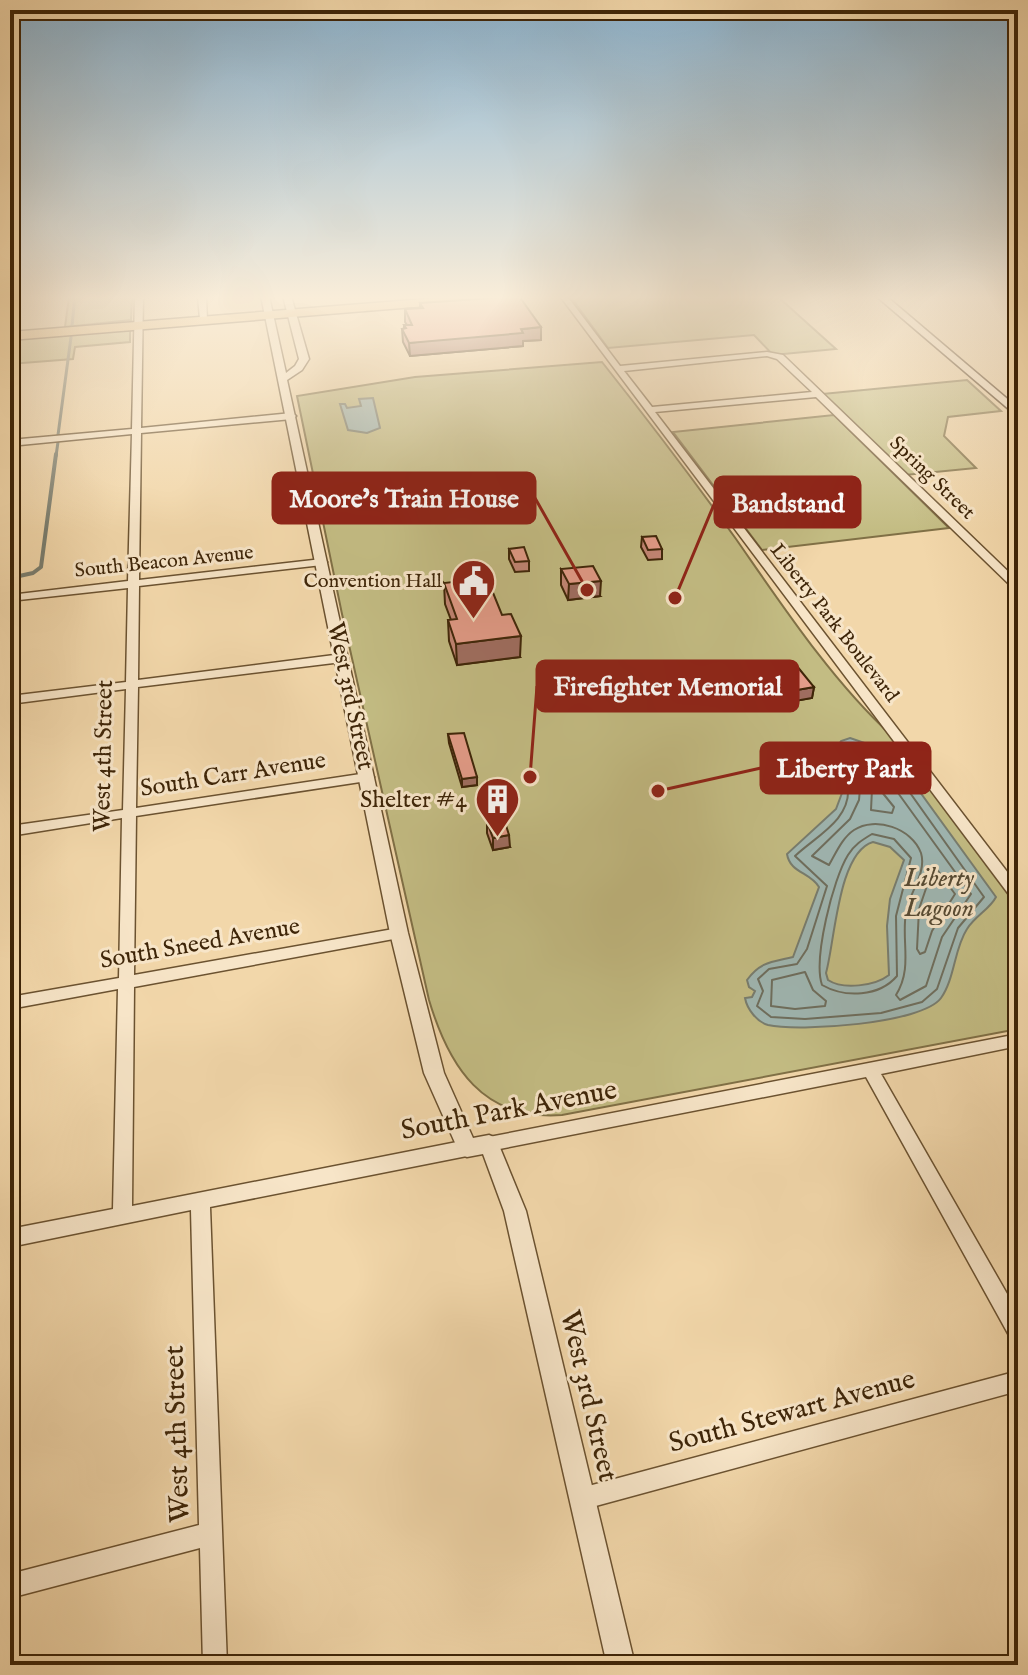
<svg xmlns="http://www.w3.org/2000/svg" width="1028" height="1675" font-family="'IM FELL English',serif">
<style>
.green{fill:#c3bc83;stroke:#807046;stroke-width:2}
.water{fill:#9fb7b3;stroke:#787d6f;stroke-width:2;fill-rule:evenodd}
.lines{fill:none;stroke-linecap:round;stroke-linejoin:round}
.shore{stroke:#6e6e5e;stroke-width:2}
.stream-far1{stroke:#787d6f;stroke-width:3}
.stream{stroke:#787d6f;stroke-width:4}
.minor-casing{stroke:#6b5230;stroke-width:3}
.tertiary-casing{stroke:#6b5230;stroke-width:3}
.secondary-casing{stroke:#3e2508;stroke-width:3}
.trunk-casing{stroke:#3e2508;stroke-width:3}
.minor{fill:#f7e5c8;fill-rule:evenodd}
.tertiary{fill:#f7e5c8;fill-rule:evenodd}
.secondary{fill:#f7e5c8;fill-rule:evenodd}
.trunk{fill:#e9bc75;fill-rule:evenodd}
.wall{fill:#c58777;stroke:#3e2508;stroke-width:2}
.shaded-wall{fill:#a06e61;stroke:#3e2508;stroke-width:2}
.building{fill:#e59d8a;stroke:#3e2508;stroke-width:2}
.labels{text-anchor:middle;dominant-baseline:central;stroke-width:6;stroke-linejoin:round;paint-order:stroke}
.far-street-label{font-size:20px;fill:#3e2508;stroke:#f7e5c8}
.far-poi-label{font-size:20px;fill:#3e2508;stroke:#f7e5c8;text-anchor:end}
.street-label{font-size:24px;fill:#3e2508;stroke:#f7e5c8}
.poi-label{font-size:24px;fill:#3e2508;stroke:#f7e5c8;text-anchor:end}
.water-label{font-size:26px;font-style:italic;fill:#564a33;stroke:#f7e5c8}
.near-street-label{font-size:28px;fill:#3e2508;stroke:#f7e5c8}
.leader{fill:none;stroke:#8f2418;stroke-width:3}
.callout-dot{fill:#8f2418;stroke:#f7e5c8;stroke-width:3}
.callout{fill:#8f2418;stroke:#8f2418;stroke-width:3}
.callout-label{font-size:26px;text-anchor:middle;font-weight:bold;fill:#fff}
</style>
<rect width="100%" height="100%" fill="#f2d7aa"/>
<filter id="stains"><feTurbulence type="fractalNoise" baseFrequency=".0025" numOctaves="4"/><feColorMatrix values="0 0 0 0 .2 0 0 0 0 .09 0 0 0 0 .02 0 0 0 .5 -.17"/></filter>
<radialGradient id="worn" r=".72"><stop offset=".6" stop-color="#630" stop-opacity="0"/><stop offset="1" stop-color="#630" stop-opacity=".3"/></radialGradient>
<path class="green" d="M 69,296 L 132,296 L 131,320 L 65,327 Z
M 570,296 L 777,296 L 836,349 L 773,355 L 754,335 L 608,348 Z
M 125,330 L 130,331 L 130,342 L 75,347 L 73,359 L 10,364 L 10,340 Z
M 602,362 C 648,420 693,479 736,539 C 782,605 832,681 892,736 L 1018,903 L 1018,1029 L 562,1115 C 483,1121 449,1067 429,1000 L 342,614 L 297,396 L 415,377 Z
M 967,380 L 1001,411 L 948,417 L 944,436 L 976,468 L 905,475 L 822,394 Z
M 834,415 L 949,528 L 762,550 L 673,432 Z"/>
<path class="water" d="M 373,398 L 380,428 L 367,433 L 348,430 L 340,404 L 345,404 L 347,408 L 361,406 L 359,399 Z
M 850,738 L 891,752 L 996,897 C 990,909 975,916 967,929 C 954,949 955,978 941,998 C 922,1024 798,1032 768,1025 C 757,1022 747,1009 745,998 L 752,997 L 755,991 L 749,987 L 747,980 C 761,961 773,962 793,957 L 819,887 C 810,872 790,873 787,854 L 836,809 L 842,793 L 823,774 L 841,741 ZM 873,842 L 890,847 L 904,860 L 890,899 L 887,926 L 889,975 C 875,986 843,990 828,980 L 826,973 C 835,941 838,852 873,842 Z"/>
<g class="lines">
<path class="shore" d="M 849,747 L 886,759 L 984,897 L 958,928 L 937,989 L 922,1002 L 881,1013 L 805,1019 L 771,1017 L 757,1006 L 763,991 L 758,979 L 769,969 L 797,964 L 807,949 L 827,886 L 795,856 C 816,836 851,820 848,787 L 834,772 Z
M 856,758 L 880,768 L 971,894 L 942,937 L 926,986 L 900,1000 L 896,995 C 913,968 901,941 906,912 C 909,893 927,873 921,853 C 912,828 875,816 854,830 C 842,838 836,853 829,865 L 812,856 L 850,819 L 859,800 L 860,788 L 847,769 Z
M 877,786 L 894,807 L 892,813 L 871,810 L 872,789 Z
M 872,834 L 894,839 L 911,858 L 896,916 L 897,976 C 879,997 845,998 822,985 C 813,959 833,879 848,855 C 854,845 862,840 872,834 Z
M 936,868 L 955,894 L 932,931 L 925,952 L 920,954 L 917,949 L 919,909 L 932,871 Z
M 805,972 L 813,990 L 826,1001 L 825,1006 L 795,1009 L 771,1006 L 772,980 Z"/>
<path class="stream-far1" d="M 72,326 L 75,296
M 58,435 L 71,337
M 56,456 L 58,442"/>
<path class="stream" d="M 10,578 L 33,573 L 41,567 L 56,454"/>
<defs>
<path id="minor" d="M 10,296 L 15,296 L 14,306 L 10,308 Z
M 135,296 L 143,296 L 141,428 L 292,413 L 296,416 L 292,419 L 141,433 L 139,580 L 322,559 L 327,562 L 322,565 L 139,586 L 138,680 L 342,654 L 348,658 L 342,662 L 138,687 L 136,808 L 367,773 L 374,777 L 367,781 L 136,816 L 134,975 L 399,928 L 404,929 L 407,933 L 404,937 L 399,938 L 134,987 L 132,1206 L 467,1140 L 473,1143 L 476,1148 L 473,1153 L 467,1156 L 210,1207 L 227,1665 L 203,1665 L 200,1548 L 10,1598 L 10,1574 L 199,1525 L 191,1210 L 10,1247 L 10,1229 L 113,1209 L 118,989 L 10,1009 L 10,997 L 119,978 L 122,818 L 10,836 L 10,826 L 123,810 L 126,689 L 10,704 L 10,696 L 126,682 L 128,588 L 10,601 L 10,595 L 128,581 L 132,434 L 10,446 L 10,440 L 132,429 Z
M 198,296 L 206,296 L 207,321 L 200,319 Z
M 560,296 L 567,296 L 620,366 L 767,352 L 783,355 L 1018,581 L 1018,590 L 1014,589 L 816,397 L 655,412 L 1018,886 L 1018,901 L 1013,900 ZM 767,356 L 777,359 L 812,392 L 652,407 L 624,371 Z
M 1018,1034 L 1018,1046 L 881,1074 L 1018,1313 L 1018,1342 L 1011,1339 L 866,1077 L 489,1151 L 483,1149 L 480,1144 L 483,1139 L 489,1137 Z
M 1018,1371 L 1018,1391 L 581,1510 L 573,1507 L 570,1499 L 573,1491 L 581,1488 Z"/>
<path id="tertiary" d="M 261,296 L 269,296 L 286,373 L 295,366 L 299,359 L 283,296 L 291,296 L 309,359 L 302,370 L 287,380 L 408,933 L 444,1073 L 473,1138 L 489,1135 L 496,1138 L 526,1211 L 635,1665 L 607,1665 L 504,1211 L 483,1154 L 467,1157 L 460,1154 L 424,1073 L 390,933 Z"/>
<path id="secondary" d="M 876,296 L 886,296 L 1018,408 L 1018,417 Z"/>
<path id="trunk" d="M 463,296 L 517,296 L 512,299 L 10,340 L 10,332 Z"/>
</defs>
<use href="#minor" class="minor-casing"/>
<use href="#tertiary" class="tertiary-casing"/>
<use href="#secondary" class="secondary-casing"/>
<use href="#trunk" class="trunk-casing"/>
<use href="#minor" class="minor"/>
<use href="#tertiary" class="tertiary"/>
<use href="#secondary" class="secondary"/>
<use href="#trunk" class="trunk"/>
</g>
<path class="wall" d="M 420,303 L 541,340 L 523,341 L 523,346 L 410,356 L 403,342 L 402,329 L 404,329 L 404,325 L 407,325 L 405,322 L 405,309 L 420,308 Z
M 642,537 L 662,549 L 662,559 L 648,560 L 641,547 Z
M 509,549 L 529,561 L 529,571 L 515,572 L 509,559 Z
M 561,569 L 600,596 L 568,600 L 561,585 Z
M 444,583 L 520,657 L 457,665 L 449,641 L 448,620 L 451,620 L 445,604 Z
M 779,667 L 814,687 L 812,698 L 795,701 L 777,678 Z
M 448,734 L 477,777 L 477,785 L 462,787 L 449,743 Z
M 487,822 L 510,847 L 493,850 L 487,833 Z"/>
<path class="shaded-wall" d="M 541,327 L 541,340 L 523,341 L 523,346 L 410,356 L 409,343 Z
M 601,581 L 600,596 L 568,600 L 569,584 Z
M 521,636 L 520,657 L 457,665 L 456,644 Z
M 814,687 L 812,698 L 795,701 L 797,690 Z
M 477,777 L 477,785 L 462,787 L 462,779 Z
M 509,835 L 510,847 L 493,850 L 493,838 Z"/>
<path class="building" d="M 519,296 L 541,327 L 521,329 L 523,333 L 409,343 L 402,329 L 406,328 L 404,325 L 412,325 L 405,309 L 423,308 L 420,303 Z
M 656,536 L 662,549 L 648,550 L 642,537 Z
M 524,547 L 529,561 L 515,562 L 509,549 Z
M 593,566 L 601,581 L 569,584 L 561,569 Z
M 487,578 L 502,615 L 511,614 L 521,636 L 456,644 L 448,620 L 457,619 L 444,583 Z
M 796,665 L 814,687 L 797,690 L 779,667 Z
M 464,733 L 477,777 L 462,779 L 448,734 Z
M 504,819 L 509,835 L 493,838 L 487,822 Z"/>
<linearGradient id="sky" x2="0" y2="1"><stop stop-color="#8bb5d3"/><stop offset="0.56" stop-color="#f9edd9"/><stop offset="1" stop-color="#f9edd9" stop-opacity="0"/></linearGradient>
<rect width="1028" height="531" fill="url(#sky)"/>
<defs>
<symbol id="civic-pin" viewBox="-11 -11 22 30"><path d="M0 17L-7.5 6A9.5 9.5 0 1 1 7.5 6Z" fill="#8f2418" stroke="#f7e5c8"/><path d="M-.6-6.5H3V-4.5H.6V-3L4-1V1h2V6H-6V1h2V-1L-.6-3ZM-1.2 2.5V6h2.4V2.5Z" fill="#fff"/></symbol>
<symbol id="building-pin" viewBox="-11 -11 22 30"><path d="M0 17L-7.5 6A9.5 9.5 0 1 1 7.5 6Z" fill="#8f2418" stroke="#f7e5c8"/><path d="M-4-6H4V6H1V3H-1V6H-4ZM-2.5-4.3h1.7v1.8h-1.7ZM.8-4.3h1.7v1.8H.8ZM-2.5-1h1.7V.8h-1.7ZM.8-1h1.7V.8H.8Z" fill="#fff"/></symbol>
</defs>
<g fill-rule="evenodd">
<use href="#civic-pin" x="448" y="556" width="51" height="69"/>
<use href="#building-pin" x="472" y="774" width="51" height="69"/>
</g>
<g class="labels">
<g class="far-street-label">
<text transform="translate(932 478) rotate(44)">Spring Street</text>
<text transform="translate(164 562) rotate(-6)">South Beacon Avenue</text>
<text transform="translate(834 623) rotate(52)">Liberty Park Boulevard</text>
</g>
<g class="far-poi-label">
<text x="442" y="581">Convention Hall</text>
</g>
<g class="street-label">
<text transform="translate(350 696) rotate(78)">West 3rd Street</text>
<text transform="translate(104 756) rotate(-89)">West 4th Street</text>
<text transform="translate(233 775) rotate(-9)">South Carr Avenue</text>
<text transform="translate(200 944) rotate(-10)">South Sneed Avenue</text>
</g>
<g class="poi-label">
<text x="467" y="800">Shelter #4</text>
</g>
<g class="water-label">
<text x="939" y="878">Liberty<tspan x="939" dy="30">Lagoon</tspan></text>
</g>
<g class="near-street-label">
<text transform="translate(509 1111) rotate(-11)">South Park Avenue</text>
<text transform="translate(588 1396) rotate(77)">West 3rd Street</text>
<text transform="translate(792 1412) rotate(-15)">South Stewart Avenue</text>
<text transform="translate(178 1434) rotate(-92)">West 4th Street</text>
</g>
</g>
<path class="leader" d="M587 590L535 498M675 598L715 502M530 777L537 686M658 791L761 768"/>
<g class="callout-dot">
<circle cx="587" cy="590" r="8"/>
<circle cx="675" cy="598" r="8"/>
<circle cx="530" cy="777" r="8"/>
<circle cx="658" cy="791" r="8"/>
</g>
<g class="callout">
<rect x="273" y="473" width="262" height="50" rx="8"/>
<rect x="715" y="477" width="145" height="50" rx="8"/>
<rect x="537" y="661" width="261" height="50" rx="8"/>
<rect x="761" y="743" width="169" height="50" rx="8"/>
</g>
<g class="callout-label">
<text x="404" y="507">Moore's Train House</text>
<text x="788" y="512">Bandstand</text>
<text x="668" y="695">Firefighter Memorial</text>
<text x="845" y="777">Liberty Park</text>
</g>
<rect width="1028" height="1675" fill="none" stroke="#f2d7aa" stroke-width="40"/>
<rect x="12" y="12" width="1004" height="1651" fill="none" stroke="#3e2508" stroke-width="4"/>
<rect x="20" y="20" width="988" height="1635" fill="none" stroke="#3e2508" stroke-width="2"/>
<rect width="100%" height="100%" filter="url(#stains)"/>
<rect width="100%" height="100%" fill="url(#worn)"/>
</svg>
